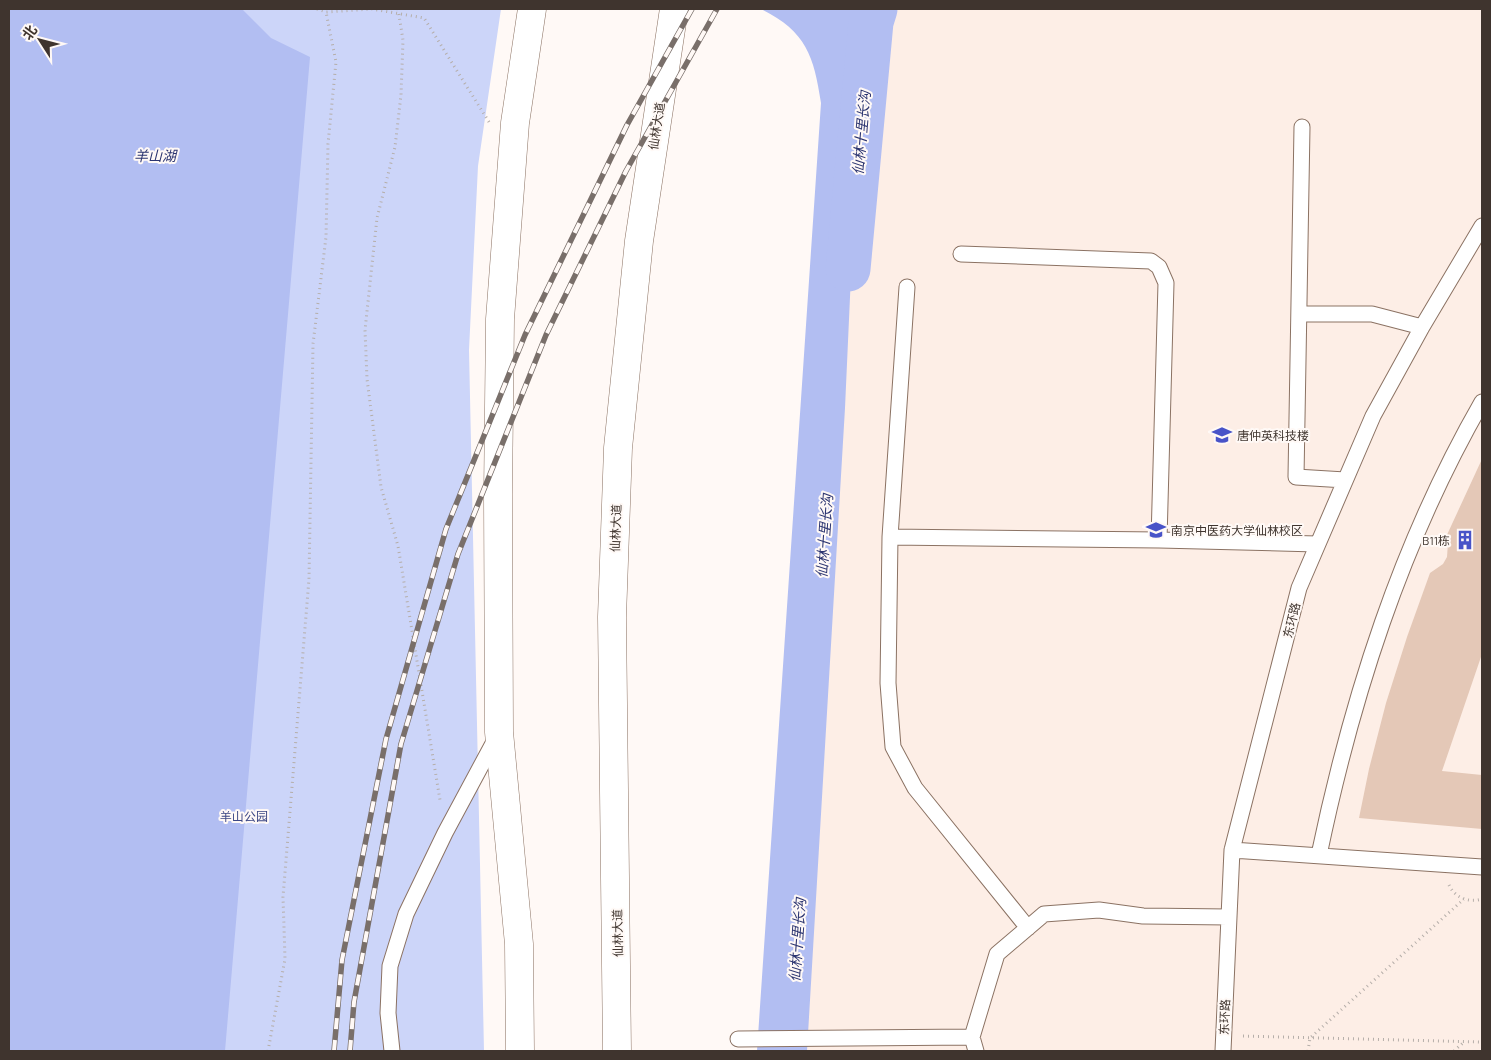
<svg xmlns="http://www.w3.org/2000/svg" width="1491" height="1060" font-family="Barlow,'Noto Sans SC',sans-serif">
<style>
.built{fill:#fdeee6}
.green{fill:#ccd5f9}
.water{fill:#b2bef2}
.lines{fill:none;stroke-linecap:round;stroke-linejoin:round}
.river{stroke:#b2bef2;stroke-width:45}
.building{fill:#e4c8b7}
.service-casing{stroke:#8b7263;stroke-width:17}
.primary-casing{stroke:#8b7263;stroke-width:29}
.path{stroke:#b5aea9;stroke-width:3;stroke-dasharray:1 4;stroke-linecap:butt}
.service{stroke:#fff;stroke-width:15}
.primary{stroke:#fff;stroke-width:28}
.rail-casing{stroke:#796f6a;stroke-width:5.5}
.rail{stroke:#fff9f6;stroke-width:4;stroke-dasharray:11;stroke-linecap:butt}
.labels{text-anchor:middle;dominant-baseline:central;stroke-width:4;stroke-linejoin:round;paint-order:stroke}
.street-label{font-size:12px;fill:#3f342e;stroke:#fff9f6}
.poi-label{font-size:12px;fill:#3f342e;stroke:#fff9f6;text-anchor:start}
.park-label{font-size:12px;fill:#3b4684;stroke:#fff9f6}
.water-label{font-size:14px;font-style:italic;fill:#2b3470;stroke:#fff9f6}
</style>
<rect width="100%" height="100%" fill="#fff9f6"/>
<path class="built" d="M 869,9 L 1482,9 L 1482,1051 L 790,1051 Z"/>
<path class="green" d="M 9,9 L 501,9 L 478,166 L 469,350 L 484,1051 L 9,1051 Z"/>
<path class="water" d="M 9,9 L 242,9 L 271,38 L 310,57 L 225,1051 L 9,1051 Z
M 761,9 L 863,9 L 845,408 L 807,1051 L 757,1051 L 821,103 C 814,56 806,31 761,9 Z"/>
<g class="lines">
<path class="river" d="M 848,269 L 871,22 L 875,9"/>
</g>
<path class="building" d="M 1482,459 L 1482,654 L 1442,771 L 1482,775 L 1482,829 L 1359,818 L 1369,769 L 1386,703 L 1407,637 L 1430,573 L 1443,564 L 1447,557 L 1448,543 L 1446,537 Z"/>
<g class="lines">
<defs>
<path id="service" d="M 1302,127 L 1296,477 L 1345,480
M 961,254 L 1151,261 L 1159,267 L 1166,283 L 1159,540
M 907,287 L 890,537 L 888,683 L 893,747 L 915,788 L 1028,928
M 1299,314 L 1372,314 L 1422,327
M 890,537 L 1159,540 L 1317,544
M 1232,850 L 1482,867
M 1319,855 C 1352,697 1401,543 1482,402
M 972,1037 L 997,954 L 1044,914 L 1099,910 L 1143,916 L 1228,917
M 738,1039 L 972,1037 L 976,1051
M 392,1051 L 388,1013 L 390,966 L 406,914 L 445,833 L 496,738
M 1223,1051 L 1232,850 L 1299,588 L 1373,416 L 1422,327 L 1482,226"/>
<path id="primary" d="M 520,1051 L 519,944 L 499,732 L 498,494 L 500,319 L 515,123 L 532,9
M 617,1051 L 612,617 L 618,448 L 639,241 L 674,9"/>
</defs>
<use href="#service" class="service-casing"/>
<use href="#primary" class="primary-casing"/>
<path class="path" d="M 317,9 L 326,12 L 372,9 L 424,18 L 489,122
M 398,9 L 403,40 L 401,95 L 395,147 L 377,218 L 365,330 L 367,379 L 381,487 L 398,546 L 440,800
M 1449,885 C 1455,898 1469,903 1482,899
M 1243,1036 L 1482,1042
M 268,1051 L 285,959 L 283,897 L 309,579 L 313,344 L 326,237 L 328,144 L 336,62 L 326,12
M 1308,1051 L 1310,1038 L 1464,899
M 1454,1051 L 1464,1042"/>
<use href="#service" class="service"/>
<use href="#primary" class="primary"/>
<defs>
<path id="rail" d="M 334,1051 L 342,960 L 386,739 L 446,529 L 525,335 L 627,125 L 692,9
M 350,1051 L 354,1002 L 401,744 L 458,554 L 546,335 L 626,171 L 717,9"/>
</defs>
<use href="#rail" class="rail-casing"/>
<use href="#rail" class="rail"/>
</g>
<defs>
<symbol id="school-bare" viewBox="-9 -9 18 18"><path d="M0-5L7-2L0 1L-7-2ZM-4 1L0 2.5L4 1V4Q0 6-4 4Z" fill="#4853c8" stroke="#fff9f6" stroke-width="2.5" paint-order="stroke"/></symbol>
<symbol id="university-bare" viewBox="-9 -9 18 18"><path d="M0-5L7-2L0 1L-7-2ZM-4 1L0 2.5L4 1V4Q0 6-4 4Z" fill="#4853c8" stroke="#fff9f6" stroke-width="2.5" paint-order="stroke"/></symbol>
<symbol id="building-bare" viewBox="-9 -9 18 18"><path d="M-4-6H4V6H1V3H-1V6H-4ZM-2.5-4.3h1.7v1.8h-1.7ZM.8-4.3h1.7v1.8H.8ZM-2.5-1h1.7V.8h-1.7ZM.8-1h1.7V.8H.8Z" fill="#4853c8" stroke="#fff9f6" stroke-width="2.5" paint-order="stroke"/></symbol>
</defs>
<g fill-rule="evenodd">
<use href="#school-bare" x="1208" y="421" width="28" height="28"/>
<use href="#university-bare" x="1142" y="516" width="28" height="28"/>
<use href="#building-bare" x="1451" y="526" width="28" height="28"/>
</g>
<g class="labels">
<g class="street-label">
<text transform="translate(656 126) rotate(-81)">仙林大道</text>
<text transform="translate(615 528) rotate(-88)">仙林大道</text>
<text transform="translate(1291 620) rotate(-76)">东环路</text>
<text transform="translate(617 933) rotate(-91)">仙林大道</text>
<text transform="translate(1224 1017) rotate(-88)">东环路</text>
</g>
<g class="poi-label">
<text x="1237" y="435">唐仲英科技楼</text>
<text x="1171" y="530">南京中医药大学仙林校区</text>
<text x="1450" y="540" text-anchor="end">B11栋</text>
</g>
<g class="park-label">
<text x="244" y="816">羊山公园</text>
</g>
<g class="water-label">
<text transform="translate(861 133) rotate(-85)">仙林十里长沟</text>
<text x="155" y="155">羊山湖</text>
<text transform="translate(824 536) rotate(-86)">仙林十里长沟</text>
<text transform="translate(797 940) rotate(-86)">仙林十里长沟</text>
</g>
</g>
<rect width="1491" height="1060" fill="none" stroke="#3f342e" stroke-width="20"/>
<g transform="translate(40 40) rotate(306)" stroke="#fff9f6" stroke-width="4" paint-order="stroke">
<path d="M0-4L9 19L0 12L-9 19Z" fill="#3f342e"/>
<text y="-8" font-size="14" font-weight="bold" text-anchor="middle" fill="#3f342e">北</text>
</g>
</svg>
